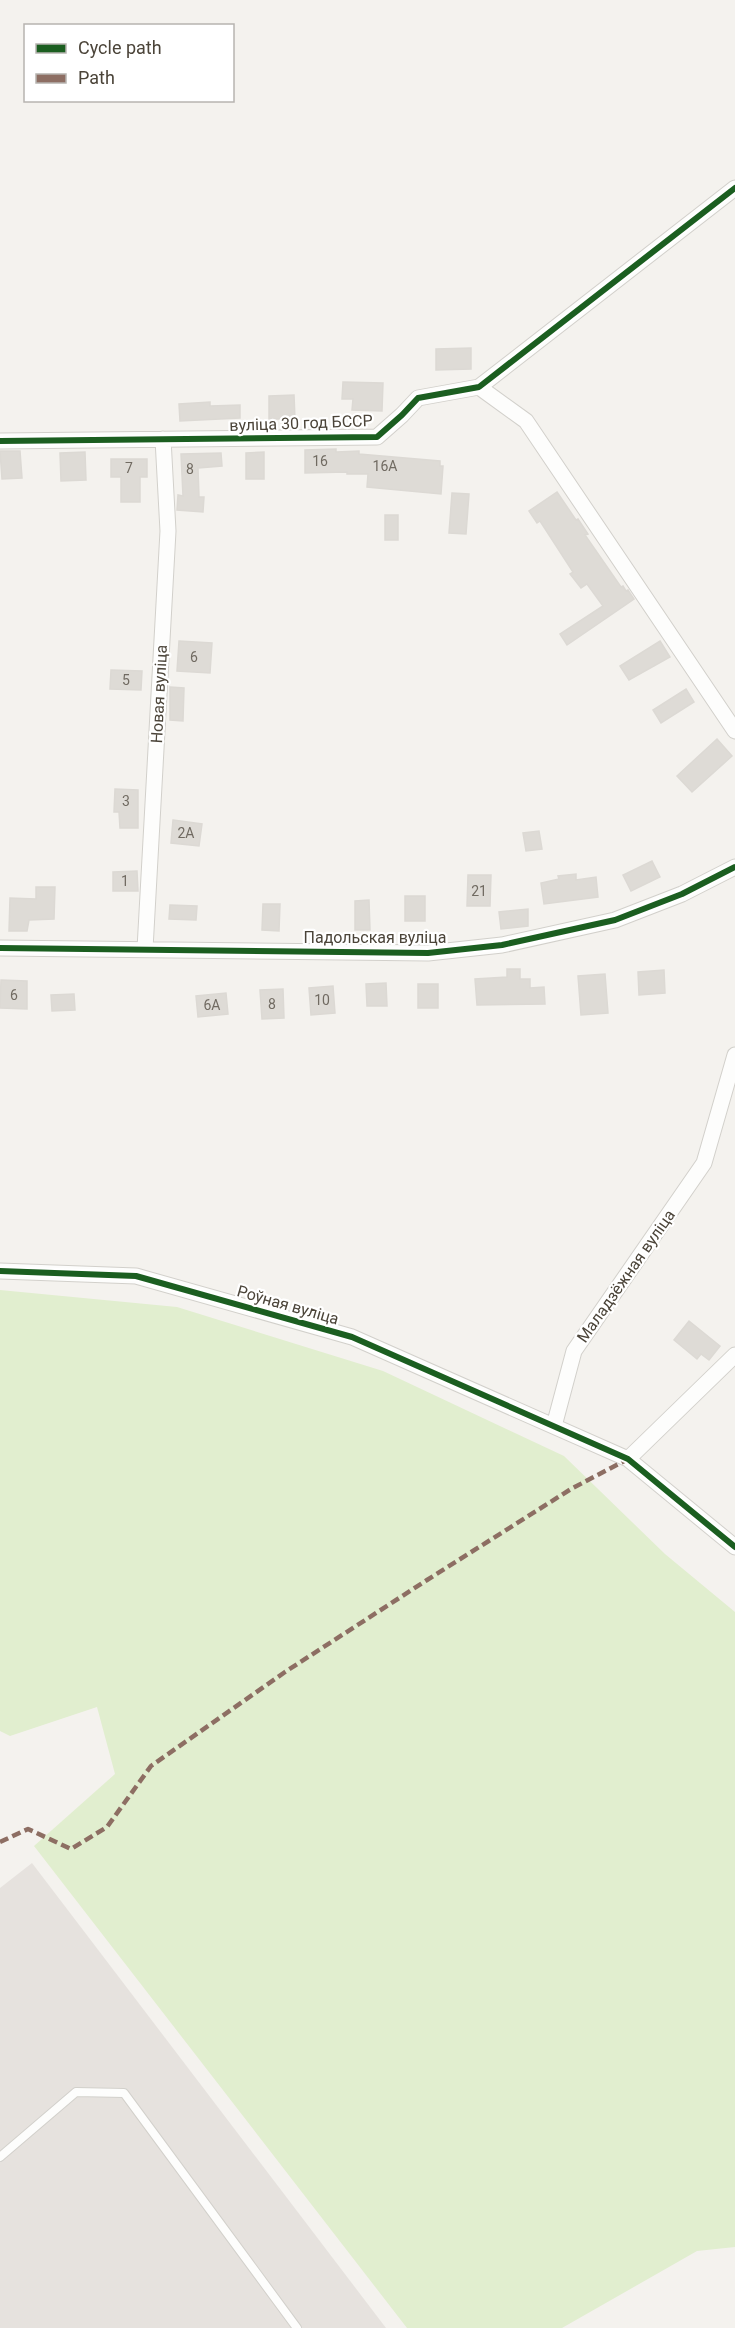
<svg xmlns="http://www.w3.org/2000/svg" width="735" height="2328" font-family="Roboto,sans-serif">
<style>
.industrial{fill:#e6e2de}
.green{fill:#e1eecf}
.building{fill:#dedbd6;stroke:#dcd9d4;stroke-width:1.5}
.lines{fill:none;stroke-linecap:round;stroke-linejoin:round}
.lane-casing{stroke:#d2d0cb;stroke-width:10}
.street-casing{stroke:#d2d0cb;stroke-width:17}
.lane{stroke:#fdfdfc;stroke-width:8}
.street{stroke:#fdfdfc;stroke-width:15}
.quiet{stroke:#8d6e63;stroke-width:4.5;stroke-dasharray:9 4.5;stroke-linecap:butt}
.cycleway-casing{stroke:#fff;stroke-width:10}
.cycleway{stroke:#1b5e20;stroke-width:6}
.labels{text-anchor:middle;dominant-baseline:central;stroke-width:4.5;stroke-linejoin:round;paint-order:stroke}
.number-label{font-size:14px;fill:#706a61}
.street-label{font-size:16px;fill:#4b4439;stroke:#fff}
</style>
<rect width="100%" height="100%" fill="#f4f2ee"/>
<path class="industrial" d="M 32,1863 L 386,2328 L 0,2328 L 0,1888 Z"/>
<path class="green" d="M 0,1290 L 177,1307 L 383,1371 L 564,1456 L 665,1554 L 735,1612 L 735,2247 L 697,2251 L 562,2328 L 407,2328 L 34,1846 L 115,1774 L 97,1707 L 10,1736 L 0,1731 Z"/>
<path class="building" d="M 471,348 L 471,369 L 436,370 L 436,349 Z
M 343,382 L 383,383 L 382,411 L 352,410 L 353,399 L 342,399 Z
M 294,395 L 295,419 L 269,419 L 269,396 Z
M 210,402 L 210,406 L 240,405 L 240,418 L 180,421 L 179,404 Z
M 336,449 L 336,452 L 359,451 L 359,454 L 440,461 L 440,466 L 443,466 L 441,494 L 367,487 L 368,474 L 347,474 L 347,472 L 305,473 L 305,450 Z
M 0,451 L 20,451 L 22,478 L 2,479 Z
M 85,452 L 86,480 L 61,481 L 60,453 Z
M 264,452 L 264,479 L 246,479 L 246,453 Z
M 221,453 L 222,466 L 198,468 L 199,497 L 204,497 L 203,512 L 177,510 L 178,495 L 183,496 L 181,454 Z
M 111,459 L 147,459 L 147,477 L 140,477 L 140,502 L 121,502 L 121,477 L 111,477 Z
M 557,492 L 576,520 L 578,519 L 588,534 L 585,535 L 621,587 L 623,586 L 626,591 L 628,590 L 634,599 L 567,645 L 560,634 L 603,606 L 587,584 L 581,588 L 570,574 L 573,572 L 540,521 L 537,523 L 529,511 Z
M 452,493 L 469,494 L 466,534 L 449,533 Z
M 385,515 L 398,515 L 398,540 L 385,540 Z
M 179,641 L 212,643 L 210,673 L 177,671 Z
M 660,641 L 670,657 L 629,680 L 620,666 Z
M 111,670 L 142,671 L 141,690 L 110,689 Z
M 170,687 L 184,688 L 183,721 L 170,720 Z
M 686,689 L 694,702 L 661,723 L 653,710 Z
M 717,739 L 732,756 L 692,792 L 677,776 Z
M 115,789 L 138,790 L 138,828 L 120,828 L 119,812 L 114,812 Z
M 173,820 L 202,824 L 199,846 L 171,843 Z
M 539,831 L 542,849 L 526,851 L 523,833 Z
M 652,861 L 660,877 L 631,891 L 623,875 Z
M 137,871 L 138,891 L 113,891 L 113,872 Z
M 576,874 L 576,880 L 596,877 L 598,897 L 544,904 L 541,883 L 559,879 L 558,876 Z
M 468,875 L 491,875 L 490,906 L 467,906 Z
M 36,887 L 55,887 L 54,919 L 29,920 L 27,931 L 9,931 L 10,898 L 36,899 Z
M 405,896 L 425,896 L 425,921 L 405,921 Z
M 369,900 L 370,930 L 355,930 L 355,901 Z
M 263,904 L 280,904 L 279,931 L 262,930 Z
M 170,905 L 197,906 L 196,920 L 169,919 Z
M 528,909 L 528,926 L 501,929 L 499,912 Z
M 507,969 L 520,969 L 520,979 L 530,979 L 530,988 L 544,987 L 545,1004 L 477,1005 L 475,979 L 507,977 Z
M 664,970 L 665,993 L 639,995 L 638,972 Z
M 605,974 L 608,1013 L 581,1015 L 578,976 Z
M 1,980 L 27,981 L 27,1009 L 0,1008 Z
M 386,983 L 387,1006 L 367,1006 L 366,984 Z
M 418,984 L 438,984 L 438,1008 L 418,1008 Z
M 333,986 L 335,1013 L 311,1015 L 309,988 Z
M 283,989 L 284,1018 L 262,1019 L 260,990 Z
M 226,993 L 228,1014 L 198,1017 L 196,996 Z
M 74,994 L 75,1010 L 52,1011 L 51,995 Z
M 689,1321 L 720,1346 L 709,1360 L 701,1354 L 697,1359 L 674,1340 Z"/>
<g class="lines">
<defs>
<path id="lane" d="M 0,2157 L 76,2092 L 124,2093 L 297,2328"/>
<path id="street" d="M 479,387 L 526,421 L 735,731
M 0,441 L 377,437 L 402,415 L 418,398 L 479,387 L 735,188
M 0,948 L 428,953 L 502,945 L 615,920 L 682,894 L 735,867
M 145,949 L 168,531 L 163,439
M 0,1271 L 136,1276 L 352,1337 L 628,1459 L 735,1547
M 554,1426 L 574,1351 L 704,1163 L 735,1055
M 628,1459 L 735,1355"/>
</defs>
<use href="#lane" class="lane-casing"/>
<use href="#street" class="street-casing"/>
<use href="#lane" class="lane"/>
<use href="#street" class="street"/>
<path class="quiet" d="M 0,1842 L 28,1829 L 71,1849 L 107,1827 L 151,1766 L 285,1672 L 427,1580 L 571,1489 L 628,1459"/>
<defs>
<path id="cycleway" d="M 0,441 L 377,437 L 402,415 L 418,398 L 479,387 L 735,188
M 0,948 L 428,953 L 502,945 L 615,920 L 682,894 L 735,867
M 0,1271 L 136,1276 L 352,1337 L 628,1459 L 735,1547"/>
</defs>
<use href="#cycleway" class="cycleway-casing"/>
<use href="#cycleway" class="cycleway"/>
</g>
<g class="labels">
<g class="number-label">
<text x="320" y="461">16</text>
<text x="385" y="466">16А</text>
<text x="129" y="468">7</text>
<text x="190" y="469">8</text>
<text x="194" y="657">6</text>
<text x="126" y="680">5</text>
<text x="126" y="801">3</text>
<text x="186" y="833">2А</text>
<text x="125" y="881">1</text>
<text x="479" y="891">21</text>
<text x="14" y="995">6</text>
<text x="322" y="1000">10</text>
<text x="272" y="1004">8</text>
<text x="212" y="1005">6А</text>
</g>
<g class="street-label">
<text transform="translate(301 423) rotate(-2)">вуліца 30 год БССР</text>
<text transform="translate(159 694) rotate(-87)">Новая вуліца</text>
<text x="375" y="937">Падольская вуліца</text>
<text transform="translate(626 1276) rotate(-55)">Маладзёжная вуліца</text>
<text transform="translate(288 1305) rotate(16)">Роўная вуліца</text>
</g>
</g>
<rect x="24" y="24" width="210" height="78" fill="#ffffff" stroke="#b7b4b0" stroke-width="1.5"/>
<rect x="36" y="44" width="30" height="9" fill="#1b5e20" stroke="#b7b4b0" stroke-width="1.5"/>
<text x="78" y="54" font-size="18" fill="#4b4439">Cycle path</text>
<rect x="36" y="74" width="30" height="9" fill="#8d6e63" stroke="#b7b4b0" stroke-width="1.5"/>
<text x="78" y="84" font-size="18" fill="#4b4439">Path</text>
</svg>
